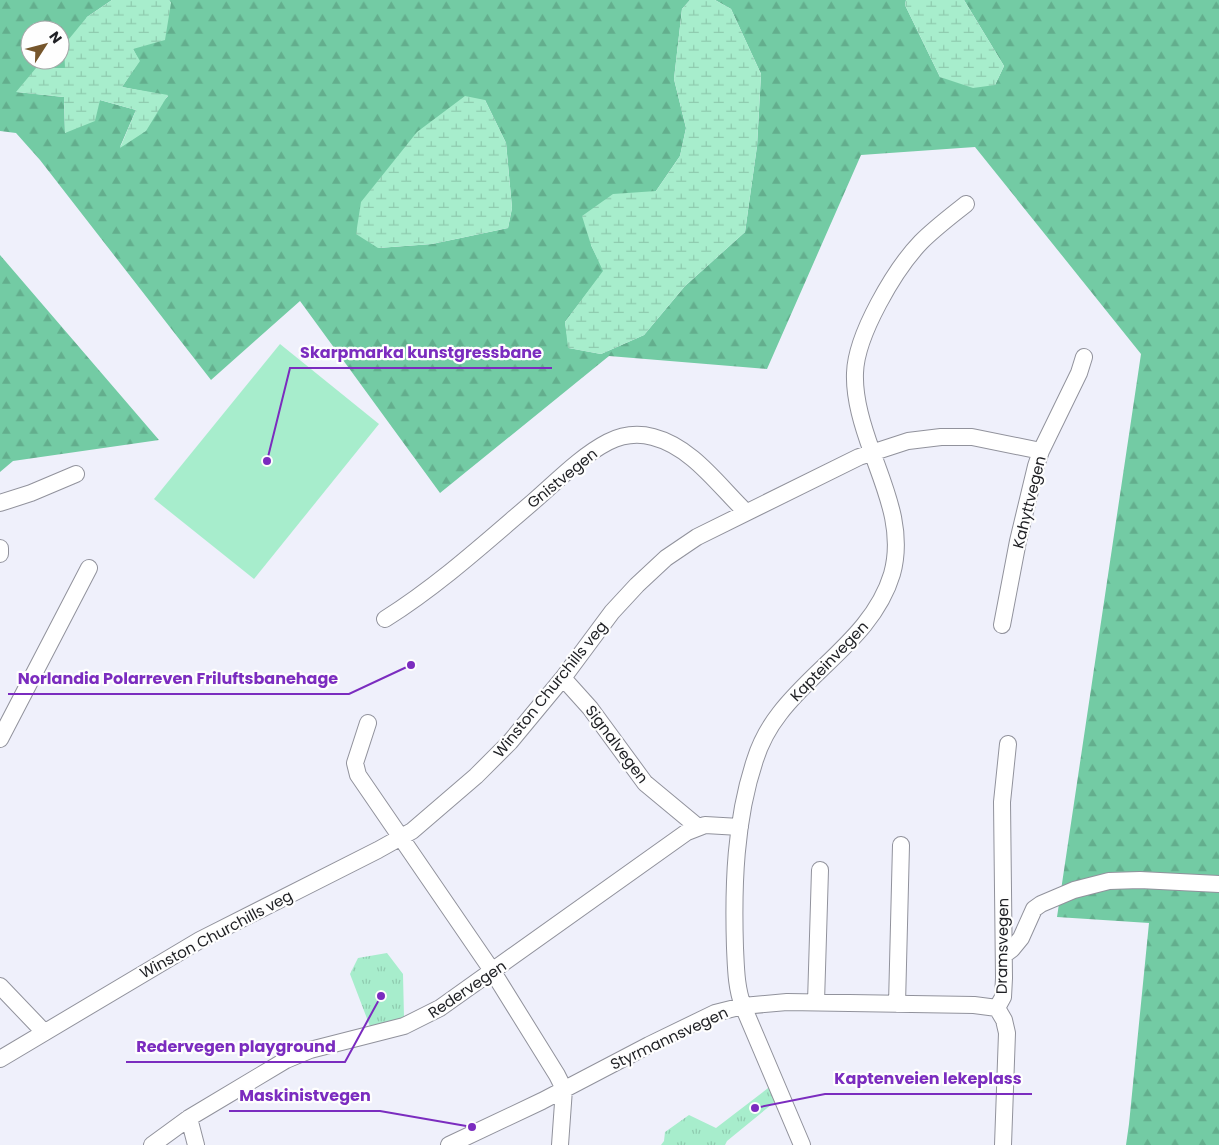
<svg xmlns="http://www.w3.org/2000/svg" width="1219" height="1145" font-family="Poppins,sans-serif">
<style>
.green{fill:#a7edcc}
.forest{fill:url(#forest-firs);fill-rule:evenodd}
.wetland{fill:url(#wetland-marsh)}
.park{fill:url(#park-tufts)}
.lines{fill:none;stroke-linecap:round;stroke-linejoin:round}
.minor-casing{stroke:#91929c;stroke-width:18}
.minor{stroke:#fff;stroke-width:16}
.labels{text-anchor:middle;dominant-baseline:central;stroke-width:4.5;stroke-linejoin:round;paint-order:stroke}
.street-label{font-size:15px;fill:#202125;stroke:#fefefe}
.leader{fill:none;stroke:#7b2cbf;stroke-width:2}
.callout-dot{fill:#7b2cbf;stroke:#fefefe;stroke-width:2}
.callout-label{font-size:16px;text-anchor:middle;font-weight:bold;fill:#7b2cbf;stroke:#fefefe;stroke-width:4.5;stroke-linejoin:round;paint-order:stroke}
</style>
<defs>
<pattern id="forest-firs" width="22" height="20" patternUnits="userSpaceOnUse" patternTransform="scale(1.25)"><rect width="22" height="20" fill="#73cba4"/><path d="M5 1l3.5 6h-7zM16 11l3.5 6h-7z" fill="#63ae8d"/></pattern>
<pattern id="wetland-marsh" width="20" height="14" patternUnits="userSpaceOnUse" patternTransform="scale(1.25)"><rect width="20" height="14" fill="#a7edcc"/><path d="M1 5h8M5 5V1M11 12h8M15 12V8" fill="none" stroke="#8fcbaf"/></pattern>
<pattern id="park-tufts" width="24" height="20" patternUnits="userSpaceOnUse" patternTransform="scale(1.25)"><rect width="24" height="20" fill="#a7edcc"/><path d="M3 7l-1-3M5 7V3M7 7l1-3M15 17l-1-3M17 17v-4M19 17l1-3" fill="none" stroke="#8fcbaf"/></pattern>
</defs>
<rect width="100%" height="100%" fill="#eff0fb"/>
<path class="green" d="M 280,344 L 379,424 L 254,579 L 154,499 Z"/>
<path class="forest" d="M 0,0 L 112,0 L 87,17 L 65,68 L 17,92 L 64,97 L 65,133 L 100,100 L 136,110 L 120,147 L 168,96 L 122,87 L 139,61 L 133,49 L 171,3 L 169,0 L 690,0 L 682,9 L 674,79 L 686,128 L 680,156 L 656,191 L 591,245 L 604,271 L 565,322 L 569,348 L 601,354 L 644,335 L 685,286 L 745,232 L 757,146 L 761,74 L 731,9 L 715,0 L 906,0 L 905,5 L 940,77 L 995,85 L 1004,66 L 964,0 L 1219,0 L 1219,1145 L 1126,1145 L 1129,1124 L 1149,923 L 1057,917 L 1141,354 L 975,147 L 861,155 L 767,369 L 609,356 L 440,493 L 300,301 L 211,380 L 40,160 L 16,133 L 0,131 ZM 30,30 L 60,30 L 60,60 L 30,60 ZM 485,100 L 506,143 L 512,208 L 508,228 L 432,244 L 378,248 Z
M 0,255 L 159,440 L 13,461 L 0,472 Z"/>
<path class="wetland" d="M 112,0 L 169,0 L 171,3 L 165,40 L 133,49 L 140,61 L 122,87 L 168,95 L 146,131 L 120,148 L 136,110 L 100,100 L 95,121 L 65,133 L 64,97 L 16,92 L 36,68 L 65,68 L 64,45 L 87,17 Z
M 690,0 L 715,0 L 731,9 L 761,74 L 757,146 L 745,232 L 685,286 L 644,335 L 601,354 L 568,348 L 565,322 L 603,271 L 591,245 L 582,216 L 613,194 L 656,191 L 680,156 L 686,128 L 674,79 L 682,9 Z
M 906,0 L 964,0 L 1004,66 L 995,85 L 973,88 L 940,77 L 905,5 Z
M 465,96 L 485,100 L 506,143 L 512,208 L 508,228 L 432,244 L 378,248 L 356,234 L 361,202 L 417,132 Z"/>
<path class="park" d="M 387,953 L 403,974 L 404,1017 L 371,1029 L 350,974 L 358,958 Z
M 772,1085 L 777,1100 L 727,1141 L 725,1145 L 661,1145 L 664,1141 L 665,1132 L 689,1115 L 716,1128 Z"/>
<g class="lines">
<defs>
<path id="minor" d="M 0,503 L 31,493 L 76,474
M 0,548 L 0,554
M 385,619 C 439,585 486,542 534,501 C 557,481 581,456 608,442 C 622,435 638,433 653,437 C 692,447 718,485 746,512
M 1002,625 L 1018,541 L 1036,466 L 1041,451 L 1079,373 L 1084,357
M 563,678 L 590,708 L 645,783 L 698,827
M 368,723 L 355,763 L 358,775 L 493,972 L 557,1075 L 564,1089 L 560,1145
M 0,739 L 89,568
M 1004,955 L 1012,949 L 1021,938 L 1034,909 L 1041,904 L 1074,890 L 1109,881 L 1140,880 L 1219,884
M 0,986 L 44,1032
M 816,1002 L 820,870
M 897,1004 L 901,845
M 997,1008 L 1003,997 L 1004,978 L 1002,802 L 1008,744
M 997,1008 L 1004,1020 L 1007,1033 L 1003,1145
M 0,1059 L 200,940 L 378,850 L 412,831 L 476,776 L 510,742 L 563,678 L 612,612 L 637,585 L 666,558 L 697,537 L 859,457 L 908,441 L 941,437 L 972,437 L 1041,451
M 189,1118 L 196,1145
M 152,1145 L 189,1118 L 286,1060 L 310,1050 L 404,1026 L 440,1008 L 687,832 L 705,825 L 740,827
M 449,1145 L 542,1101 L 649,1045 L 715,1013 L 743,1006 L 787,1002 L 974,1005 L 997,1008
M 802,1145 L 743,1006 C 736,987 736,968 735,948 C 733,886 735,820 755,760 C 760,744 769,727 780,713 C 816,666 874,634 892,574 C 904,531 886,491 872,452 C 863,427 854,399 855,373 C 856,335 895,269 921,242 C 935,228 951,216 966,204"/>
</defs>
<use href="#minor" class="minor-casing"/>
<use href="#minor" class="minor"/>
</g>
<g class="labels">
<g class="street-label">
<text transform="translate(562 478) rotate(-39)">Gnistvegen</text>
<text transform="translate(1029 502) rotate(-76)">Kahyttvegen</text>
<text transform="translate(829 661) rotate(-46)">Kapteinvegen</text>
<text transform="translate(550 689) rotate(-51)">Winston Churchills veg</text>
<text transform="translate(617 744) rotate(53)">Signalvegen</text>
<text transform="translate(216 934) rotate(-28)">Winston Churchills veg</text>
<text transform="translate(1002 946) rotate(-89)">Dramsvegen</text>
<text transform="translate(467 989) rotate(-34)">Redervegen</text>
<text transform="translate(669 1038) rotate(-25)">Styrmannsvegen</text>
</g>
</g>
<path class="leader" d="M267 461L290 368H552M411 665L349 694H8M381 996L345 1062H126M755 1108L825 1094H1032M472 1127L380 1111H229"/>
<g class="callout-dot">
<circle cx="267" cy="461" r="5"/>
<circle cx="411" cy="665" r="5"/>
<circle cx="381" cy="996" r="5"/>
<circle cx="755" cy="1108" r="5"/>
<circle cx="472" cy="1127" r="5"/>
</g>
<g class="callout-label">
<text x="421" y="358">Skarpmarka kunstgressbane</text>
<text x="178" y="684">Norlandia Polarreven Friluftsbanehage</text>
<text x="236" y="1052">Redervegen playground</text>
<text x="928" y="1084">Kaptenveien lekeplass</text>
<text x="305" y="1101">Maskinistvegen</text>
</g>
<g transform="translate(45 45) rotate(54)"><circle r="24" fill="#fefefe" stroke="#a5a6a7"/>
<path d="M0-4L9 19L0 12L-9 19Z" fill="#76562c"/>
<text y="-8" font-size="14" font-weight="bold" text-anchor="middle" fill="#202125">N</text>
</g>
</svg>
